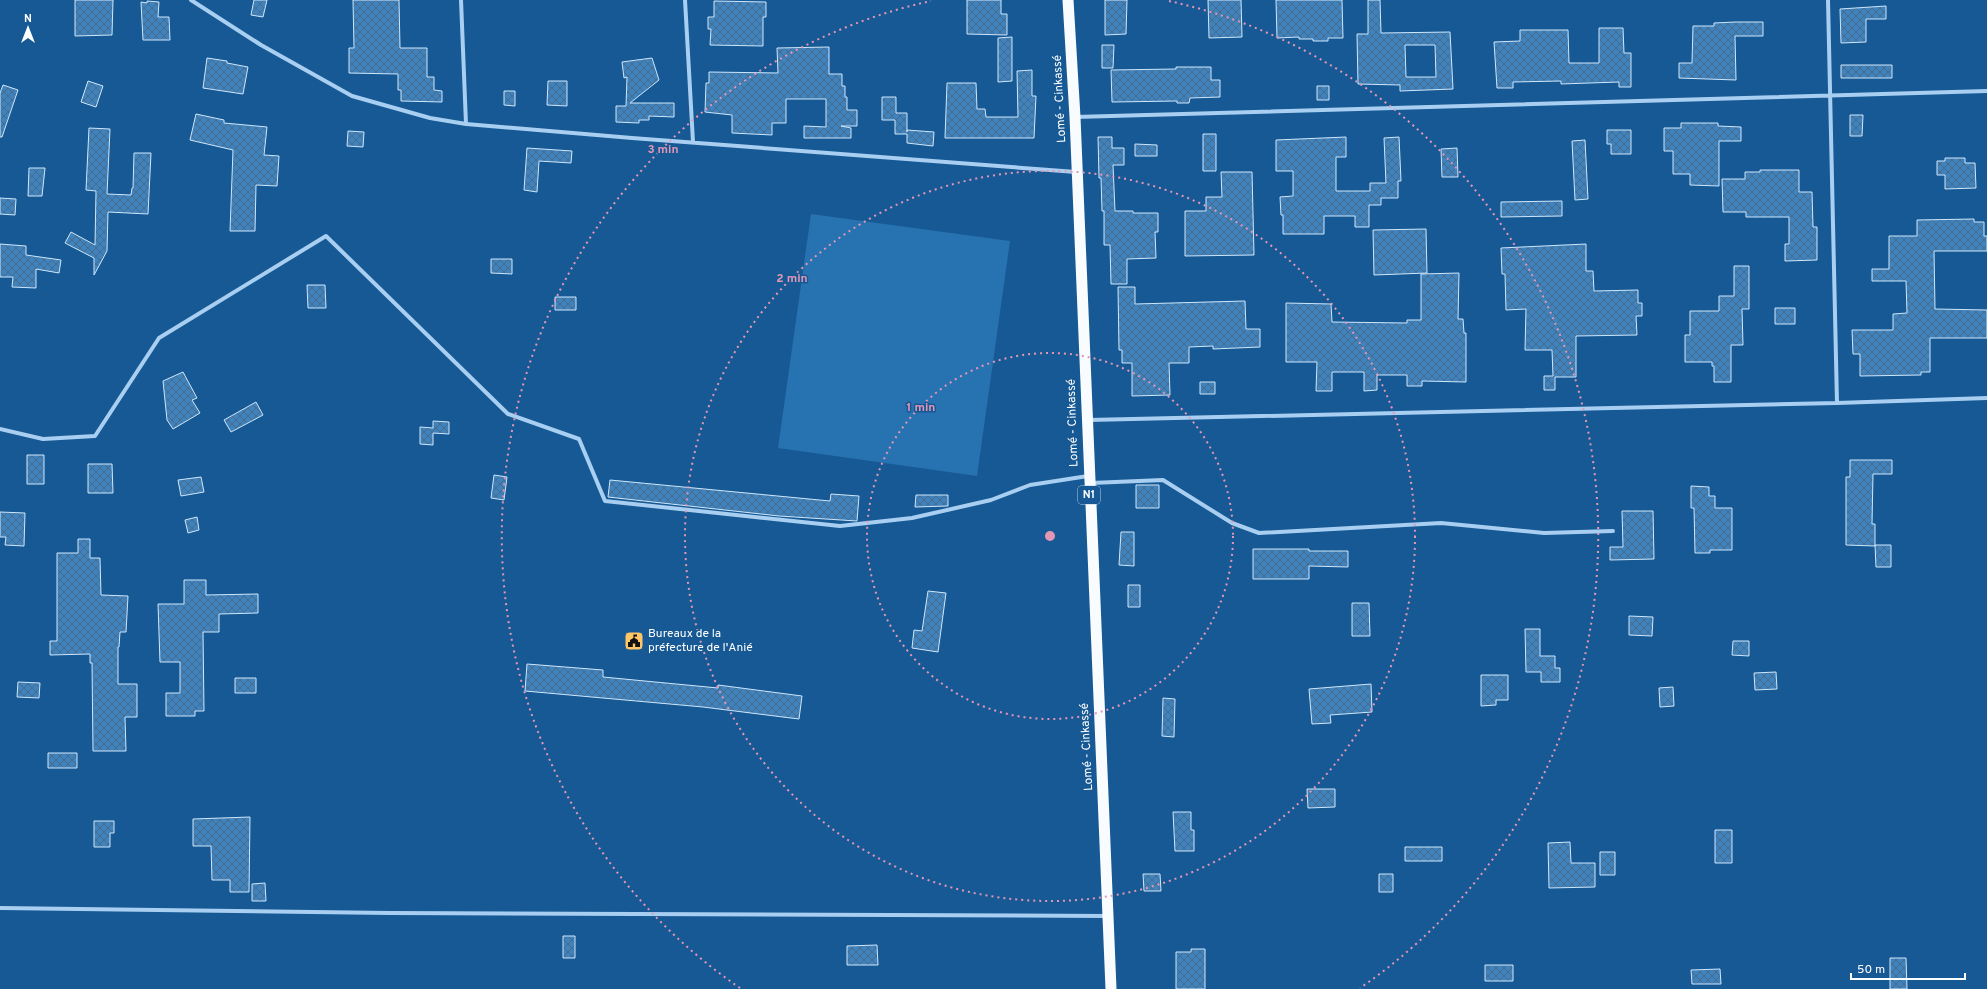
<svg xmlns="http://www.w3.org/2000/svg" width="1987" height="989" font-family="Overpass,sans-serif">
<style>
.park{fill:#2772b1}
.building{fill:url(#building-cross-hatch);stroke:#cfe7fc;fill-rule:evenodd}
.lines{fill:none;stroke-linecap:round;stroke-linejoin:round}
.minor{stroke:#a8cff1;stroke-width:4}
.trunk{stroke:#f8fcff;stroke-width:11}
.ring{fill:none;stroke:#e497b5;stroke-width:2;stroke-dasharray:2 4}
.labels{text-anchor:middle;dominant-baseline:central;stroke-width:3;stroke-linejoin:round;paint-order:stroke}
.shield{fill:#175994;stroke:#b9cddf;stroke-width:1}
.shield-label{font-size:11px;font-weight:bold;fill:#fff}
.street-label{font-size:12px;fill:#fff;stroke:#175994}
.poi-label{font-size:12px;fill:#fff;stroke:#175994;text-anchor:start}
.centre{fill:#e497b5;stroke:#175994;stroke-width:2}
.ring-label{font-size:12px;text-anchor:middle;font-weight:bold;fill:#e497b5;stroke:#175994;stroke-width:3;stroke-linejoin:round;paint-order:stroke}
</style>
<defs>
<pattern id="building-cross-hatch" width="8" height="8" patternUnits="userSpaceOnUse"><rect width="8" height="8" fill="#4082bc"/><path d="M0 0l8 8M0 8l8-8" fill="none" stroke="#456c8f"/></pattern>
</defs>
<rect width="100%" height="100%" fill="#175994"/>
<path class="park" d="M 811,214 L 1010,241 L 977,476 L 778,448 Z"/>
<path class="building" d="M 75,0 L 113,0 L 112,35 L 75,36 Z
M 254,0 L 267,0 L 263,17 L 251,15 Z
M 353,0 L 399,0 L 400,48 L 427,48 L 427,77 L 434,77 L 434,90 L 442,91 L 442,102 L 401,101 L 401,90 L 398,90 L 398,74 L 349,73 L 349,48 L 354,48 Z
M 967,0 L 1001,0 L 1001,14 L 1007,14 L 1007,35 L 967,34 Z
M 1105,0 L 1127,0 L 1126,34 L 1105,35 Z
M 1208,0 L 1241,0 L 1242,37 L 1209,38 Z
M 1276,0 L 1342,0 L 1343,38 L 1328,38 L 1328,41 L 1313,41 L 1313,39 L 1299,39 L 1299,37 L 1277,38 Z
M 1368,0 L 1380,0 L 1381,33 L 1450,32 L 1453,89 L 1400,91 L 1400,85 L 1358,84 L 1357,34 L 1368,34 ZM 1405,45 L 1435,45 L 1436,77 L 1406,77 Z
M 147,1 L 159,2 L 158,17 L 169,17 L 170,40 L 143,40 L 141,2 L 147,3 Z
M 714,1 L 766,2 L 766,17 L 763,17 L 763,46 L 710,45 L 711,29 L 708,29 L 708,17 L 714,17 Z
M 1886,6 L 1886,19 L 1866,19 L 1866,42 L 1841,43 L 1840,9 Z
M 1735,22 L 1763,22 L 1763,36 L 1735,36 L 1736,80 L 1679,78 L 1679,63 L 1692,63 L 1693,26 L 1714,26 L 1714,23 Z
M 1599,28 L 1623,28 L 1624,53 L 1631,53 L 1631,87 L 1619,87 L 1619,82 L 1561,84 L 1561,81 L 1513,82 L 1513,88 L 1497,88 L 1494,42 L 1520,41 L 1520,30 L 1568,30 L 1569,63 L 1599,63 Z
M 1012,37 L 1012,81 L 998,82 L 998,38 Z
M 1102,45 L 1114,45 L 1113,68 L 1102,68 Z
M 829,47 L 829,74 L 842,74 L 842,86 L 845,86 L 845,97 L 847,97 L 847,110 L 857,110 L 857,126 L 841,126 L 851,128 L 851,138 L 804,138 L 804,126 L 826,127 L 826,99 L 786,99 L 786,123 L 772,123 L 772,135 L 732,133 L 732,115 L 705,112 L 706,83 L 709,83 L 709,72 L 778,73 L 777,48 Z
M 207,58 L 227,61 L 227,63 L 248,67 L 243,94 L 203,88 Z
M 652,58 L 659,80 L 630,103 L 674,103 L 674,117 L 649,116 L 649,120 L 639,120 L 639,123 L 616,122 L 616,106 L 626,106 L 627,77 L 624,78 L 622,62 Z
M 1841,65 L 1892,65 L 1892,78 L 1841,78 Z
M 1176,67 L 1211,67 L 1211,80 L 1220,80 L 1220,97 L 1190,98 L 1189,103 L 1177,103 L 1177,101 L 1112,102 L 1111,70 L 1176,69 Z
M 1032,70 L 1032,96 L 1036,96 L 1034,138 L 945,138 L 947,83 L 976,83 L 977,109 L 985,109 L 986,117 L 1018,117 L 1017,71 Z
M 88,81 L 103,86 L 96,107 L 81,102 Z
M 548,81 L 567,81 L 567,106 L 547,105 Z
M 3,85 L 18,90 L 2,137 L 0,137 L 0,93 Z
M 1317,86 L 1329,86 L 1329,100 L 1317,100 Z
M 504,91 L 515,91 L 515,106 L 504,105 Z
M 882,97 L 896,97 L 896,113 L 907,113 L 907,132 L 907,130 L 934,132 L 933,146 L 907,143 L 907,134 L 895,134 L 895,120 L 882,120 Z
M 196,114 L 224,120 L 224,123 L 267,127 L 264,155 L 279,156 L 277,186 L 256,185 L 255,231 L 230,231 L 233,150 L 190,140 Z
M 1850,115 L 1863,115 L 1862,136 L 1850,136 Z
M 1681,123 L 1718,123 L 1718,126 L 1741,127 L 1741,141 L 1719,141 L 1719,186 L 1690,185 L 1690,174 L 1673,174 L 1673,151 L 1664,151 L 1664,128 L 1681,128 Z
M 89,128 L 110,129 L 107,194 L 131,195 L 132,188 L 133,188 L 134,153 L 151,153 L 148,214 L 108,212 L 107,251 L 94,275 L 94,258 L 65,243 L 71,232 L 95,245 L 96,191 L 86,190 Z
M 1607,130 L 1631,130 L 1631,154 L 1611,154 L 1611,144 L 1607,144 Z
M 348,131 L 364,132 L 363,147 L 347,146 Z
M 1203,134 L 1216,134 L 1216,171 L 1203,171 Z
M 1098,137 L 1112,137 L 1112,148 L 1124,148 L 1124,165 L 1113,165 L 1115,211 L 1133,211 L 1133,213 L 1158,213 L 1158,232 L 1155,232 L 1156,258 L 1127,259 L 1127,284 L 1111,284 L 1110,245 L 1104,245 L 1104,211 L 1102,211 L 1101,178 L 1099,178 Z
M 1346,137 L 1346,157 L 1336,157 L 1336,191 L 1370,191 L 1370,183 L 1386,183 L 1384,138 L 1399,137 L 1401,181 L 1398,181 L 1398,198 L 1381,198 L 1381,205 L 1369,205 L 1369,227 L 1355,227 L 1355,216 L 1324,216 L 1324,234 L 1283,234 L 1283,215 L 1281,215 L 1280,197 L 1293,196 L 1293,171 L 1276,171 L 1276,140 Z
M 1585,140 L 1588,199 L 1575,200 L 1572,141 Z
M 1135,144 L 1157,145 L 1157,156 L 1135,156 Z
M 527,148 L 572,151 L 571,163 L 539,161 L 537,192 L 524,190 Z
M 1457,148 L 1458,177 L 1442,177 L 1441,149 Z
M 1945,158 L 1965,158 L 1965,163 L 1975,163 L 1976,188 L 1945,189 L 1945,175 L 1937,175 L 1937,161 L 1945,161 Z
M 29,168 L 45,168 L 42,196 L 28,196 Z
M 1760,170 L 1799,170 L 1799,192 L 1812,192 L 1813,227 L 1817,227 L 1817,260 L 1785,261 L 1785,244 L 1789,244 L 1789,217 L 1746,217 L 1746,212 L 1723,212 L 1722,179 L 1745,179 L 1745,172 L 1760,172 Z
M 1221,172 L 1252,172 L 1254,255 L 1185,256 L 1185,211 L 1206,211 L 1206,197 L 1222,197 Z
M 0,198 L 16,199 L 15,215 L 0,214 Z
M 1562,201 L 1562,216 L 1501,217 L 1501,202 Z
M 1974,219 L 1974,222 L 1984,222 L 1984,236 L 1987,236 L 1987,251 L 1934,251 L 1935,309 L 1987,310 L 1987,338 L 1930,338 L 1930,372 L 1921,372 L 1921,375 L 1860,376 L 1860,354 L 1853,354 L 1852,330 L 1893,330 L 1893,314 L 1907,313 L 1906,281 L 1872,281 L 1872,269 L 1889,269 L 1889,236 L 1917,236 L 1917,220 Z
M 1426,229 L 1427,273 L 1374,275 L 1373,230 Z
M 0,244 L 26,246 L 26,255 L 61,260 L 59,273 L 36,269 L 36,288 L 12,287 L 13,277 L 0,277 Z
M 1586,244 L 1586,271 L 1593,271 L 1594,291 L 1638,290 L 1638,303 L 1642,303 L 1642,316 L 1636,316 L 1637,335 L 1576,336 L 1576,377 L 1555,377 L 1555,390 L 1544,390 L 1544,376 L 1553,376 L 1552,350 L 1525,350 L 1526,309 L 1506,310 L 1505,274 L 1502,274 L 1501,248 Z
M 491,259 L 512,259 L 512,274 L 491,273 Z
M 1734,266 L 1749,266 L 1749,309 L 1742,309 L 1743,345 L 1731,345 L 1731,382 L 1714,382 L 1714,366 L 1712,366 L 1712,362 L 1685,362 L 1685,335 L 1690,335 L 1690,311 L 1719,311 L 1719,296 L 1734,296 Z
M 1459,273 L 1458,319 L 1463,319 L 1464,333 L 1466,333 L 1466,382 L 1422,381 L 1422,386 L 1407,386 L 1407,375 L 1377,375 L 1377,390 L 1364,391 L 1364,372 L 1332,372 L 1332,391 L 1316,391 L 1317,362 L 1286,362 L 1286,303 L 1331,304 L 1332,322 L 1407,323 L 1407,320 L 1421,320 L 1421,274 Z
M 307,285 L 325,285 L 326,308 L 308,308 Z
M 1118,287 L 1135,287 L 1135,304 L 1245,301 L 1246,329 L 1260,329 L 1260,347 L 1213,349 L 1213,346 L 1189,347 L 1189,363 L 1169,363 L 1170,395 L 1132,396 L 1132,363 L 1122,363 L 1122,350 L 1119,350 Z
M 555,297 L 576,297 L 576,310 L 555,310 Z
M 1775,308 L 1795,308 L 1795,324 L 1775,324 Z
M 183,372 L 197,398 L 192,400 L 200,413 L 173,429 L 167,420 L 163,381 Z
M 1200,382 L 1215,382 L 1215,394 L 1200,394 Z
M 256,402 L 263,415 L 231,432 L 224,420 Z
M 433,421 L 449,422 L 449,434 L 433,433 L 433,445 L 420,444 L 420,427 L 433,428 Z
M 27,455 L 44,455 L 44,484 L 27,484 Z
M 1850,460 L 1892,460 L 1892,474 L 1873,474 L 1872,524 L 1875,524 L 1875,546 L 1846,545 L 1846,477 L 1850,477 Z
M 88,464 L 112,464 L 113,493 L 88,493 Z
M 494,475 L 507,477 L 504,500 L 491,498 Z
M 201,477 L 204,492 L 181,496 L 178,480 Z
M 610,480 L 830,501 L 831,494 L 859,496 L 857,521 L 779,516 L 608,497 Z
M 1136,485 L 1159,485 L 1159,508 L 1136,508 Z
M 1691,486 L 1709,487 L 1709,496 L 1715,496 L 1715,508 L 1732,508 L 1732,550 L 1710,550 L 1710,553 L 1695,553 L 1694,508 L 1691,508 Z
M 916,495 L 948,495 L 948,506 L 915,507 Z
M 1622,511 L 1653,511 L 1654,559 L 1610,560 L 1610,547 L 1623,547 Z
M 0,512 L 25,513 L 24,546 L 5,545 L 6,537 L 0,537 Z
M 197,517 L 199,530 L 188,533 L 185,520 Z
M 1121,532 L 1134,532 L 1134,566 L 1119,565 Z
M 78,539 L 90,539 L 90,558 L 100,558 L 101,595 L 128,596 L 126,632 L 120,632 L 119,647 L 118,647 L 118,684 L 137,684 L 137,717 L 125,717 L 126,751 L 93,751 L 92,663 L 90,663 L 90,654 L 50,655 L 50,641 L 57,641 L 57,553 L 78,553 Z
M 1875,545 L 1891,545 L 1891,567 L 1876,567 Z
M 1253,549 L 1309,549 L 1309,551 L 1348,551 L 1348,567 L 1309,566 L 1309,579 L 1253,579 Z
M 184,580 L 206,580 L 206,595 L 258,594 L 258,613 L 219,614 L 219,632 L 203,632 L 204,711 L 195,711 L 195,716 L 166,716 L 166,693 L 180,693 L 180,662 L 160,662 L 158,604 L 184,604 Z
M 1128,585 L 1140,585 L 1140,607 L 1128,607 Z
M 928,591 L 946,593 L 938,652 L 912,648 L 914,630 L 922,631 Z
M 1352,603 L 1369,603 L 1370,636 L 1352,636 Z
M 1629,616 L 1653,617 L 1652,636 L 1629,635 Z
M 1525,629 L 1540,629 L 1540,656 L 1555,656 L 1555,668 L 1560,668 L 1560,682 L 1541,682 L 1541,672 L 1526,672 Z
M 1733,641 L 1749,641 L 1749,656 L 1732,655 Z
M 527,664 L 603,670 L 603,677 L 718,688 L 718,685 L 802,696 L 799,719 L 703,707 L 525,691 Z
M 1776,672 L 1777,689 L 1755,690 L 1754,673 Z
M 1481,675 L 1508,675 L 1508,700 L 1496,700 L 1496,705 L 1481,706 Z
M 235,678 L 256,678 L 256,693 L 235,693 Z
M 18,682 L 40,683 L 39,698 L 17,697 Z
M 1371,684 L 1372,712 L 1330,715 L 1331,723 L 1312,724 L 1309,689 Z
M 1673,687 L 1674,706 L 1660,707 L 1659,688 Z
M 1163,698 L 1175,699 L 1174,737 L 1162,736 Z
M 48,753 L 77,753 L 77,768 L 48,768 Z
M 1307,789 L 1335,789 L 1335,807 L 1308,808 Z
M 1173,812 L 1191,812 L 1191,830 L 1194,830 L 1194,851 L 1175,851 Z
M 250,817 L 249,892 L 230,892 L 230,880 L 212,880 L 211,846 L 193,846 L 193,819 Z
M 94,821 L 114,821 L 114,833 L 110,833 L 110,847 L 94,847 Z
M 1715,830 L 1732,830 L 1732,863 L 1715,863 Z
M 1570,842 L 1571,863 L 1595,863 L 1595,887 L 1549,888 L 1548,843 Z
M 1405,847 L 1442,847 L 1442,861 L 1405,861 Z
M 1600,852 L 1615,852 L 1615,875 L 1600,875 Z
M 1143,874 L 1160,874 L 1161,891 L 1144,891 Z
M 1379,874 L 1393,874 L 1393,892 L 1379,892 Z
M 265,883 L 266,901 L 252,901 L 252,884 Z
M 563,936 L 575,936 L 575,958 L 563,958 Z
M 877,945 L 878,965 L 847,965 L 847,946 Z
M 1191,949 L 1205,949 L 1205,989 L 1176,989 L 1176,952 L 1191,952 Z
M 1890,958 L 1906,958 L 1907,989 L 1890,989 Z
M 1485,965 L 1513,965 L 1513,981 L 1485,981 Z
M 1720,969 L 1721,984 L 1692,984 L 1691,970 Z"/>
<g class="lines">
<path class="minor" d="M 191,0 L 261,45 L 352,96 L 430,118 L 466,124 L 632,138 L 1076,172
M 461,0 L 466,124
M 685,0 L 693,142
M 1828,0 L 1837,403
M 1075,117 L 1987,91
M 1089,420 L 1837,403 L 1987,398
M 0,429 L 43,439 L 95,436 L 159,338 L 326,236 L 508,414 L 579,439 L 605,501 L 840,526 L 912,518 L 991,500 L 1030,485 L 1088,476
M 1091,483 L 1163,480 L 1232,523 L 1259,533 L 1441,523 L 1544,533 L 1613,531
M 0,908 L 390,913 L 1108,916"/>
<path class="trunk" d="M 1068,0 L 1075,117 L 1111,989"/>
</g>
<g class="ring">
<circle cx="1050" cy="536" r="183"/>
<circle cx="1050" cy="536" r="365"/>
<path d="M740 988A548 548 0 0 1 931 1M1169 1A548 548 0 0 1 1360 988"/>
</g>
<defs>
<symbol id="civic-square" viewBox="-11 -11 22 22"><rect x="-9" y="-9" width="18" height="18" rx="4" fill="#ffc668" stroke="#175994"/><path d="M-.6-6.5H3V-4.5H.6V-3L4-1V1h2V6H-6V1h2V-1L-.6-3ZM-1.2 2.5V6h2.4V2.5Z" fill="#111"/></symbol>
</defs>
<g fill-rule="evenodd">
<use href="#civic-square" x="623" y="630" width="22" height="22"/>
</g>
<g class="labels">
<rect class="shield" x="1078" y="486" width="22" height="18" rx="3"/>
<g class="shield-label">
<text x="1089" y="495">N1</text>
</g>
<g class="street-label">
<text transform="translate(1060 99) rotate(-93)">Lomé - Cinkassé</text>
<text transform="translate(1073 423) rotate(-92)">Lomé - Cinkassé</text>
<text transform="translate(1087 747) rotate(-93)">Lomé - Cinkassé</text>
</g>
<g class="poi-label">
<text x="648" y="634">Bureaux de la<tspan x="648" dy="14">préfecture de l'Anié</tspan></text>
</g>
</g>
<circle cx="1050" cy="536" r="6" class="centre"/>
<g class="ring-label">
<text x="663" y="153">3 min</text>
<text x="792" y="282">2 min</text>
<text x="921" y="411">1 min</text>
</g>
<g transform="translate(28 28)" stroke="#175994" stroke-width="3" paint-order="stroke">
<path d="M0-3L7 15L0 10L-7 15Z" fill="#ffffff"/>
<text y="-6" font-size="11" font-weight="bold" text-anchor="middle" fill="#ffffff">N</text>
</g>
<path d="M1851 973v6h114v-6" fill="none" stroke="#ffffff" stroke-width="2"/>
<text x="1857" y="973" font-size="12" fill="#ffffff" stroke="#175994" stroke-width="3" paint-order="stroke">50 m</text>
</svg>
